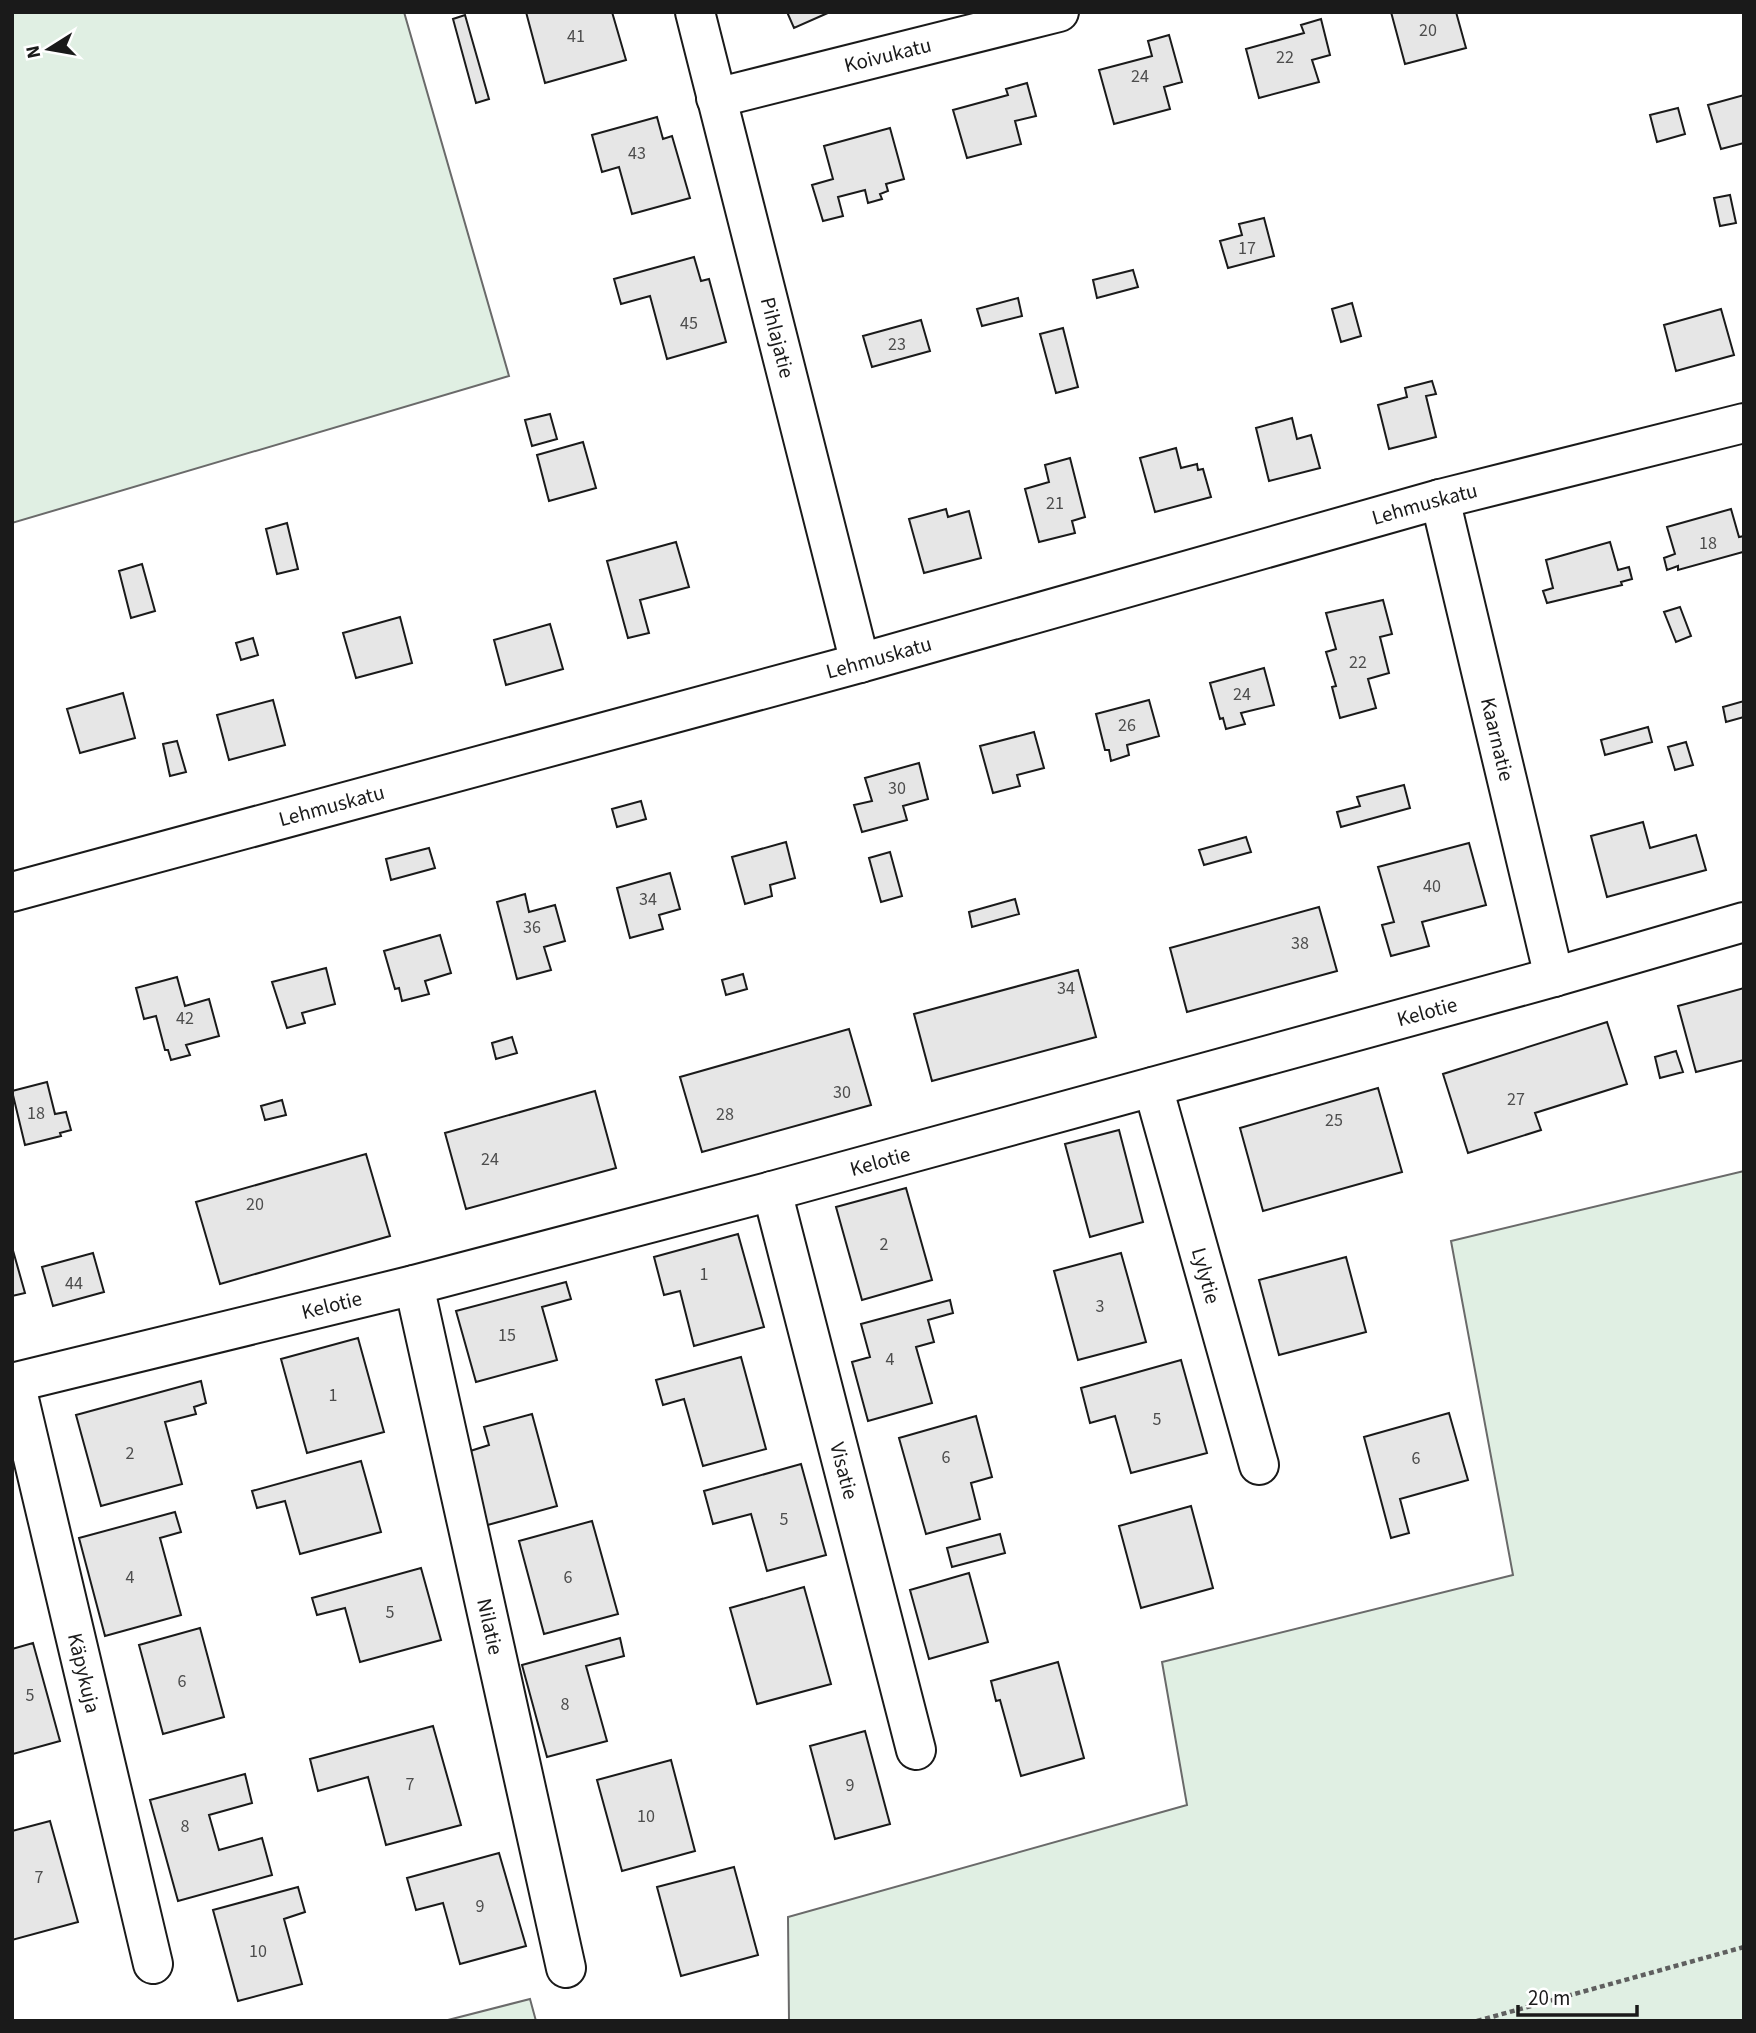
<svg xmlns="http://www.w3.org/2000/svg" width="1756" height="2033" font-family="'Source Sans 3',sans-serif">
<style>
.green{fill:#e0efe3;stroke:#6a6a6a;stroke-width:2}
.building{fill:#e6e6e6;stroke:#1a1a1a;stroke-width:2}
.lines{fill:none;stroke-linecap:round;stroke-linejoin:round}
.minor-casing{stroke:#1a1a1a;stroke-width:42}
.path{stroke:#5f5f5f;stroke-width:4.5;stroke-dasharray:5 3.5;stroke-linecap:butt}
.minor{stroke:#fff;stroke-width:38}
.labels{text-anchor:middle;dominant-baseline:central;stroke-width:5;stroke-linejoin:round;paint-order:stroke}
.number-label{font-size:18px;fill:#4d4d4d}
.street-label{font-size:21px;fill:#1a1a1a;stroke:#fff}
</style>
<rect width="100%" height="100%" fill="#fff"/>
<path class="green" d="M 12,12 L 404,12 L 509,376 L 12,523 Z
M 1744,1171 L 1744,2021 L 789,2021 L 788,1917 L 1187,1805 L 1162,1662 L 1513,1575 L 1451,1241 Z
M 530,1999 L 536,2021 L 444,2021 Z"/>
<path class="building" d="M 526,12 L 612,12 L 626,60 L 545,83 Z
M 787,12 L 830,12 L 794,28 Z
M 1391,12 L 1456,12 L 1466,48 L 1405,64 Z
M 465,15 L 489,99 L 476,103 L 453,19 Z
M 1321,19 L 1330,55 L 1312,60 L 1319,82 L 1259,98 L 1246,49 L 1304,33 L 1301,25 Z
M 1169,35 L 1182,82 L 1164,87 L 1170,109 L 1114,124 L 1099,70 L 1152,56 L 1148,41 Z
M 1027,83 L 1036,116 L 1015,121 L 1021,144 L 967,158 L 953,110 L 1008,95 L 1006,89 Z
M 1744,95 L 1744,143 L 1721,149 L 1708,105 Z
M 1678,108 L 1685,134 L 1657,142 L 1650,115 Z
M 657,117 L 663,139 L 672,136 L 690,198 L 632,214 L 619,167 L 602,172 L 592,135 Z
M 890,128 L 904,179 L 886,184 L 888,191 L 880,194 L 882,199 L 868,203 L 865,190 L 838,197 L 843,216 L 823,221 L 812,185 L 833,179 L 824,146 Z
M 1730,195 L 1736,223 L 1720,226 L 1714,198 Z
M 1264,218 L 1274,256 L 1228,268 L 1220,241 L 1242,235 L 1239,224 Z
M 694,257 L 701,281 L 709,279 L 726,342 L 667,359 L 650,296 L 621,304 L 614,279 Z
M 1133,270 L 1138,287 L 1097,298 L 1093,280 Z
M 1018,298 L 1022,316 L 982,326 L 977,309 Z
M 1352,303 L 1361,336 L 1341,342 L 1332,309 Z
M 1721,309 L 1734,355 L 1676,371 L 1664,325 Z
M 921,320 L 930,351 L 872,367 L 863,336 Z
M 1063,328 L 1078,387 L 1056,393 L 1040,334 Z
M 1432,381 L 1436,394 L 1426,396 L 1436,437 L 1389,449 L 1378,405 L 1407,397 L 1405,388 Z
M 550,414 L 557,439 L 532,446 L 525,420 Z
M 1292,418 L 1297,439 L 1311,435 L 1320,468 L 1269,481 L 1256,428 Z
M 583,442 L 596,488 L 549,501 L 537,455 Z
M 1176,448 L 1181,468 L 1197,464 L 1198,470 L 1203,469 L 1211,497 L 1155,512 L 1140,458 Z
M 1070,458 L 1085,517 L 1072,521 L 1075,533 L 1039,542 L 1025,489 L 1049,482 L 1045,465 Z
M 946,509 L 948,517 L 969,511 L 981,558 L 924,573 L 909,519 Z
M 1731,509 L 1739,537 L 1744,536 L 1743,552 L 1678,570 L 1678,566 L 1667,570 L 1664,558 L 1675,554 L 1667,527 Z
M 287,523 L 298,569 L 277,574 L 266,529 Z
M 676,542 L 689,587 L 640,600 L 649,633 L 628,638 L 607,561 Z
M 1610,542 L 1618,570 L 1629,567 L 1632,579 L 1621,582 L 1622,585 L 1547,603 L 1543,591 L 1553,588 L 1546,560 Z
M 142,564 L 155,611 L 131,618 L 119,571 Z
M 1383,600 L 1392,634 L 1380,637 L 1389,673 L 1368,679 L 1376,708 L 1340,718 L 1332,687 L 1336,686 L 1326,652 L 1336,649 L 1326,613 Z
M 1680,607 L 1691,636 L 1676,642 L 1664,612 Z
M 400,617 L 412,663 L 356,678 L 343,633 Z
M 550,624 L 563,669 L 506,685 L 494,640 Z
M 253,638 L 258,655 L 241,660 L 236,643 Z
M 1264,668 L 1274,705 L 1241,713 L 1245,724 L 1226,729 L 1223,718 L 1220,719 L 1210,683 Z
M 123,693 L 135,738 L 80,753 L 67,709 Z
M 273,700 L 285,745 L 229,760 L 217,715 Z
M 1149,700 L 1159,736 L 1127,745 L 1129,755 L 1111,761 L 1109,750 L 1105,750 L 1096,714 Z
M 1744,701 L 1744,717 L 1726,722 L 1723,707 Z
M 1648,727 L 1652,742 L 1605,755 L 1601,740 Z
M 1034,732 L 1044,768 L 1017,775 L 1020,786 L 993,793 L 980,746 Z
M 177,741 L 186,772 L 170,776 L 163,744 Z
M 1686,742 L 1693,765 L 1675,770 L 1668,747 Z
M 919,763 L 928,799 L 903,806 L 907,820 L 862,832 L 854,805 L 872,801 L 865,778 Z
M 1404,785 L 1410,808 L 1341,827 L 1337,812 L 1360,806 L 1357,797 Z
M 641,801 L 646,819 L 617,827 L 612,809 Z
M 1643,822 L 1650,848 L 1696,835 L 1706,870 L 1607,897 L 1591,836 Z
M 1246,837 L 1251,852 L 1204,865 L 1199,850 Z
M 786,842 L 795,878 L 770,885 L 772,896 L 745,904 L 732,857 Z
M 1469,843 L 1486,905 L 1422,922 L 1429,946 L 1391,956 L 1382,925 L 1394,922 L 1378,867 Z
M 429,848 L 435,868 L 391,880 L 386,859 Z
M 890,852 L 902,896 L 881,902 L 869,858 Z
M 670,873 L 680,909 L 659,915 L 663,929 L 630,938 L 617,888 Z
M 525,894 L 529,912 L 555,905 L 565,941 L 544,947 L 551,970 L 517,979 L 497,902 Z
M 1015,899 L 1019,914 L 972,927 L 969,912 Z
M 1319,907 L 1337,971 L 1187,1012 L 1170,948 Z
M 440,935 L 451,973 L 425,981 L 429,994 L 402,1001 L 399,988 L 395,989 L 384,951 Z
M 326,968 L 335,1004 L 302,1013 L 305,1023 L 287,1028 L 272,982 Z
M 1078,970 L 1096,1037 L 932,1081 L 914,1014 Z
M 743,974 L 747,989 L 726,995 L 722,980 Z
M 177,977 L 185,1006 L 209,999 L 219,1036 L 186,1045 L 190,1055 L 171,1060 L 168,1050 L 165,1050 L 156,1016 L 144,1019 L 136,988 Z
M 1744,988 L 1744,1060 L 1696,1072 L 1678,1006 Z
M 1607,1022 L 1627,1084 L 1535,1113 L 1541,1130 L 1468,1153 L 1443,1074 Z
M 849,1029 L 871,1105 L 702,1152 L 680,1077 Z
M 512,1037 L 517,1053 L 496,1059 L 492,1043 Z
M 1676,1051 L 1683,1072 L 1660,1078 L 1655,1057 Z
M 47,1082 L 55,1114 L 66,1112 L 71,1130 L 60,1133 L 61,1136 L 25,1145 L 12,1091 Z
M 1378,1088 L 1402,1172 L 1263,1211 L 1240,1128 Z
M 595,1091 L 616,1168 L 466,1209 L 445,1133 Z
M 282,1100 L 286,1115 L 265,1120 L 261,1106 Z
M 1119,1130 L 1143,1222 L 1090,1237 L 1065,1144 Z
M 366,1154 L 390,1236 L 220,1284 L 196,1202 Z
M 906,1188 L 932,1280 L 862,1300 L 836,1207 Z
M 738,1234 L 764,1327 L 694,1346 L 680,1291 L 664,1295 L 654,1257 Z
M 12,1247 L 25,1293 L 12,1296 Z
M 93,1253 L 104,1292 L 53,1306 L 42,1267 Z
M 1121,1253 L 1146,1342 L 1078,1360 L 1054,1271 Z
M 1346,1257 L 1366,1332 L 1279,1355 L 1259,1280 Z
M 566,1282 L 571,1299 L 542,1307 L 557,1360 L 476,1382 L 456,1311 Z
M 950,1300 L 953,1313 L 928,1320 L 934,1342 L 916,1347 L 932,1403 L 868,1421 L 852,1362 L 870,1357 L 861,1324 Z
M 358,1338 L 384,1432 L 307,1453 L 281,1359 Z
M 741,1357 L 766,1449 L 703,1466 L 684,1399 L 663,1405 L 656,1380 Z
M 1181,1360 L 1207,1453 L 1131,1473 L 1115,1416 L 1090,1423 L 1081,1388 Z
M 201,1381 L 206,1403 L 194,1407 L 196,1414 L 165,1422 L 182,1484 L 101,1506 L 76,1415 Z
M 1449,1413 L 1468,1480 L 1400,1499 L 1409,1533 L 1391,1538 L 1364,1437 Z
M 532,1414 L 557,1506 L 484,1526 L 464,1453 L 489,1445 L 484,1427 Z
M 976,1416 L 992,1477 L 971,1483 L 980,1519 L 926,1534 L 899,1438 Z
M 361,1461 L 381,1532 L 300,1554 L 285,1501 L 257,1508 L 252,1491 Z
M 801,1464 L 826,1555 L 767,1571 L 751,1514 L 713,1524 L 704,1491 Z
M 1191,1506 L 1213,1588 L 1141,1608 L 1119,1526 Z
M 175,1512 L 181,1532 L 160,1538 L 181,1615 L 105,1636 L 79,1538 Z
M 592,1521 L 618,1614 L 544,1634 L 519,1541 Z
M 1000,1534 L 1005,1553 L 952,1567 L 947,1548 Z
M 421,1568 L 441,1640 L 360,1662 L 345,1608 L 317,1615 L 312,1598 Z
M 969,1573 L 988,1642 L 929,1659 L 910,1590 Z
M 804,1587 L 831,1684 L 757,1704 L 730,1608 Z
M 200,1628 L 224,1717 L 163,1734 L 139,1645 Z
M 620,1638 L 624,1656 L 586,1666 L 607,1741 L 547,1757 L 522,1665 Z
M 33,1643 L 60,1741 L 13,1754 L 12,1649 Z
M 1058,1662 L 1084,1758 L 1021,1776 L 1000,1700 L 996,1701 L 991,1681 Z
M 433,1726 L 461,1825 L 386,1845 L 368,1777 L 318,1791 L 310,1759 Z
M 865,1731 L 890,1824 L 835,1839 L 810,1746 Z
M 671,1760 L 695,1851 L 622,1871 L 597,1780 Z
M 245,1774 L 252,1803 L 209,1815 L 219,1850 L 262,1838 L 272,1875 L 178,1901 L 150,1800 Z
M 50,1821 L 78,1922 L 12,1940 L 12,1831 Z
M 499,1853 L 526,1946 L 460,1964 L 443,1903 L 416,1910 L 407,1878 Z
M 734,1867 L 758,1955 L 681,1976 L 657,1887 Z
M 298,1887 L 305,1912 L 284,1919 L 302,1984 L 238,2001 L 213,1910 Z"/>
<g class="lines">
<defs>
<g id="minor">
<path id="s1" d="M 695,12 L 860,663"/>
<path id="s2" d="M 716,98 L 1059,12"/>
<path id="s3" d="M 1440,499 L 1554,977"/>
<path id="s4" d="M 12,892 L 860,663 L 1440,499 L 1744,423"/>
<path id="s5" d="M 1153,1087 L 1259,1465"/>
<path id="s6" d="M 772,1191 L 916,1750"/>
<path id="s7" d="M 414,1285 L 566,1968"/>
<path id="s8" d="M 15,1382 L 153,1964"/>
<path id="s9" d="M 12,1383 L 414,1285 L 772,1191 L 1554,977 L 1744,922"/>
</g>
</defs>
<use href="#minor" class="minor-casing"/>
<path class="path" d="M 1477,2021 L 1744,1947"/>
<use href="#minor" class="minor"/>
</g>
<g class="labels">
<g class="number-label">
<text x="1428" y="30">20</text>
<text x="576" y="36">41</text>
<text x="1285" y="57">22</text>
<text x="1140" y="76">24</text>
<text x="637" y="153">43</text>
<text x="1247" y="248">17</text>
<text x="689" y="323">45</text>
<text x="897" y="344">23</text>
<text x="1055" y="503">21</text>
<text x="1708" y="543">18</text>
<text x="1358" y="662">22</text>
<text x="1242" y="694">24</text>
<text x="1127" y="725">26</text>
<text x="897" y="788">30</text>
<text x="1432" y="886">40</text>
<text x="648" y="899">34</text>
<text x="532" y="927">36</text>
<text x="1300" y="943">38</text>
<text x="1066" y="988">34</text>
<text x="185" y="1018">42</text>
<text x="842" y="1092">30</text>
<text x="1516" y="1099">27</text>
<text x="36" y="1113">18</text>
<text x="725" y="1114">28</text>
<text x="1334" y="1120">25</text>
<text x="490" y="1159">24</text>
<text x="255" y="1204">20</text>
<text x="884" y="1244">2</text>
<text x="704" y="1274">1</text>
<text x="74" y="1283">44</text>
<text x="1100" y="1306">3</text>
<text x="507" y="1335">15</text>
<text x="890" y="1359">4</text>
<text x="333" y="1395">1</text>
<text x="1157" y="1419">5</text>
<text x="130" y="1453">2</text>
<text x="946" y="1457">6</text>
<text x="1416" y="1458">6</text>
<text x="784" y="1519">5</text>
<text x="130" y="1577">4</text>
<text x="568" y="1577">6</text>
<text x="390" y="1612">5</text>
<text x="182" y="1681">6</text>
<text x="30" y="1695">5</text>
<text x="565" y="1704">8</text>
<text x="410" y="1784">7</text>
<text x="850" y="1785">9</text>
<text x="646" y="1816">10</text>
<text x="185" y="1826">8</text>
<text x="39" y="1877">7</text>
<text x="480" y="1906">9</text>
<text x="258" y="1951">10</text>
</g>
<g class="street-label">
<text stroke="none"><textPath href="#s2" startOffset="177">Koivukatu</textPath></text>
<text stroke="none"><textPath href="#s1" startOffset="336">Pihlajatie</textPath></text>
<text stroke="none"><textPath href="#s4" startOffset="1465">Lehmuskatu</textPath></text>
<text stroke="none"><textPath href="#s4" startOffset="898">Lehmuskatu</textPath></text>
<text stroke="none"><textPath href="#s3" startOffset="247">Kaarnatie</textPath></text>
<text stroke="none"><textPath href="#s4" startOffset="331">Lehmuskatu</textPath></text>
<text stroke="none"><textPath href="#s9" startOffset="1463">Kelotie</textPath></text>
<text stroke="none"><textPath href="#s9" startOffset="896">Kelotie</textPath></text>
<text stroke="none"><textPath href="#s5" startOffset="196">Lylytie</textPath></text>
<text stroke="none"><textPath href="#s9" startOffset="329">Kelotie</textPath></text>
<text stroke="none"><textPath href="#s6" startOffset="289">Visatie</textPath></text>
<text stroke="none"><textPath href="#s7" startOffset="350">Nilatie</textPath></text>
<text stroke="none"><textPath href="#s8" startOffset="299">Käpykuja</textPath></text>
</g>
</g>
<rect width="1756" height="2033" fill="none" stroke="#1a1a1a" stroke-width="28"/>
<g transform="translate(49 49) rotate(259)" stroke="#ffffff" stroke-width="5" paint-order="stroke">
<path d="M0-5L12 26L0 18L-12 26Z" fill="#1a1a1a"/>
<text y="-10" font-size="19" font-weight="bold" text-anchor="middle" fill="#1a1a1a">N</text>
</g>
<path d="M1518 2005v10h119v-10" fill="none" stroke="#1a1a1a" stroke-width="3.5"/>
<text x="1528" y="2005" font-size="21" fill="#1a1a1a" stroke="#ffffff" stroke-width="5" paint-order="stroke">20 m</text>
</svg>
